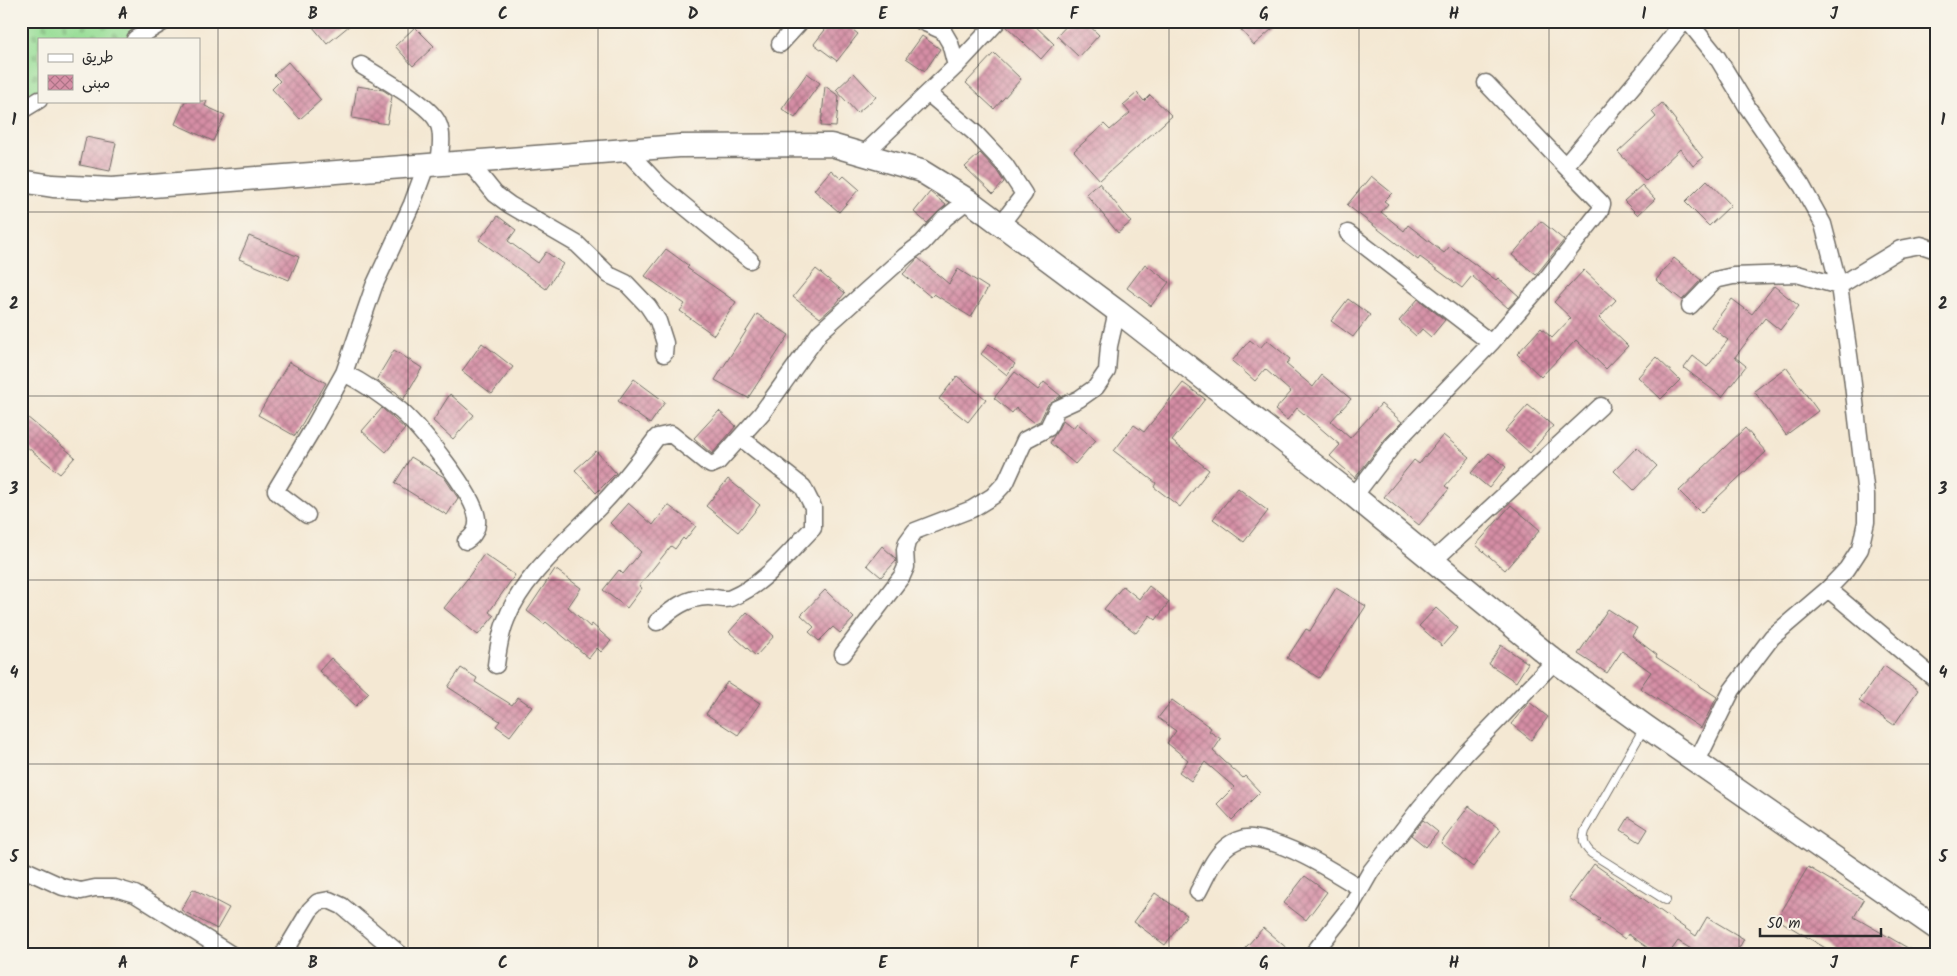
<svg xmlns="http://www.w3.org/2000/svg" width="1957" height="976" font-family="Kalam,'Playpen Sans Arabic',sans-serif">
<style>
.cemetery{fill:url(#cemetery-stones);stroke:#628461}
.building{fill:url(#building-cross-hatch)}
.lines{fill:none;stroke-linecap:round;stroke-linejoin:round}
.lane-casing{stroke:#716d66;stroke-width:10}
.street-casing{stroke:#716d66;stroke-width:19}
.secondary-casing{stroke:#716d66;stroke-width:25}
.lane{stroke:#fff;stroke-width:8}
.street{stroke:#fff;stroke-width:16}
.secondary{stroke:#fff;stroke-width:22}
.grid{fill:none;stroke:#2b2b2b;stroke-width:1;stroke-opacity:0.55}
.neatline{fill:none;stroke:#2b2b2b;stroke-width:2}
.grid-label{font-size:16px;text-anchor:middle;font-weight:bold;fill:#2b2b2b}
</style>
<defs>
<pattern id="cemetery-stones" width="16" height="16" patternUnits="userSpaceOnUse" patternTransform="scale(1.25)"><rect width="16" height="16" fill="#98de97"/><path d="M2 7V4a2 2 0 0 1 4 0v3zM10 15v-3a2 2 0 0 1 4 0v3z" fill="#83bf82"/></pattern>
<pattern id="building-cross-hatch" width="8" height="8" patternUnits="userSpaceOnUse" patternTransform="scale(1.25)"><rect width="8" height="8" fill="#d58ea5"/><path d="M0 0l8 8M0 8l8-8" fill="none" stroke="#ad7487"/></pattern>
</defs>
<rect width="100%" height="100%" fill="#f7f3e8"/>
<filter id="ink" filterUnits="userSpaceOnUse"><feTurbulence type="fractalNoise" baseFrequency=".02" numOctaves="2"/><feDisplacementMap in="SourceGraphic" scale="10" xChannelSelector="R" yChannelSelector="G"/><feConvolveMatrix kernelMatrix="1 2 1 2 8 2 1 2 1" color-interpolation-filters="sRGB"/></filter>
<filter id="wash" filterUnits="userSpaceOnUse"><feTurbulence type="fractalNoise" baseFrequency=".0096" numOctaves="4" result="noise"/><feDisplacementMap in="SourceGraphic" scale="20" xChannelSelector="R" yChannelSelector="G"/><feGaussianBlur stdDeviation="1.12" result="paint"/><feColorMatrix in="noise" values="0 0 0 0 0 0 0 0 0 0 0 0 0 0 0 0 0 1.4 0 .05"/><feComposite in="paint" operator="in"/></filter>
<g filter="url(#wash)">
<rect width="100%" height="100%" fill="#f4e8d3"/>
<path class="cemetery" d="M 21,21 L 154,21 L 126,39 L 39,39 L 39,94 L 21,105 Z"/>
<g id="blocks">
<path class="building" d="M 308,21 L 355,21 L 327,44 Z
M 832,21 L 842,21 L 858,34 L 837,61 L 814,44 Z
M 1008,21 L 1030,21 L 1054,44 L 1041,59 L 1006,26 Z
M 1071,21 L 1084,21 L 1099,35 L 1079,57 L 1057,36 Z
M 1251,21 L 1281,21 L 1254,45 L 1241,30 Z
M 415,27 L 434,46 L 413,66 L 395,46 Z
M 922,36 L 940,49 L 925,71 L 906,58 Z
M 994,53 L 1021,79 L 994,109 L 966,83 Z
M 288,62 L 321,100 L 300,119 L 272,89 L 280,81 L 274,75 Z
M 807,73 L 820,83 L 795,118 L 782,109 Z
M 854,73 L 876,97 L 857,113 L 836,90 Z
M 357,86 L 383,90 L 392,96 L 387,124 L 352,118 Z
M 825,86 L 839,96 L 836,127 L 821,126 Z
M 1137,93 L 1144,101 L 1150,95 L 1172,116 L 1100,180 L 1074,151 L 1104,124 L 1110,130 L 1130,113 L 1123,105 Z
M 185,101 L 207,101 L 205,106 L 225,115 L 213,141 L 175,124 Z
M 1662,103 L 1676,121 L 1675,122 L 1703,158 L 1693,166 L 1680,149 L 1646,181 L 1618,152 L 1656,117 L 1652,112 Z
M 86,137 L 116,143 L 110,171 L 80,165 Z
M 980,153 L 997,171 L 1004,182 L 993,194 L 965,167 Z
M 831,170 L 841,179 L 844,176 L 859,189 L 839,212 L 814,190 Z
M 1371,176 L 1392,193 L 1384,201 L 1388,204 L 1381,212 L 1404,231 L 1408,225 L 1444,253 L 1450,246 L 1496,280 L 1498,278 L 1519,296 L 1508,308 L 1472,276 L 1462,288 L 1420,257 L 1418,260 L 1347,205 Z
M 1707,180 L 1731,205 L 1709,226 L 1685,202 Z
M 1099,183 L 1131,222 L 1118,233 L 1086,194 Z
M 1642,185 L 1655,199 L 1638,215 L 1624,201 Z
M 930,192 L 946,205 L 927,223 L 914,212 Z
M 498,216 L 516,230 L 508,241 L 538,263 L 546,252 L 563,264 L 546,289 L 479,240 Z
M 1541,221 L 1564,240 L 1536,275 L 1512,255 Z
M 249,236 L 299,257 L 289,280 L 239,259 Z
M 666,249 L 689,266 L 687,268 L 736,302 L 714,335 L 680,311 L 685,304 L 645,276 Z
M 918,258 L 949,284 L 958,269 L 988,288 L 971,317 L 934,294 L 931,297 L 903,274 Z
M 1674,258 L 1701,280 L 1682,300 L 1656,280 Z
M 1145,264 L 1169,282 L 1151,306 L 1127,288 Z
M 816,269 L 845,293 L 835,305 L 820,318 L 793,297 Z
M 1584,270 L 1616,300 L 1599,318 L 1628,346 L 1606,369 L 1576,340 L 1541,377 L 1517,354 L 1541,328 L 1552,338 L 1571,318 L 1554,302 Z
M 1774,286 L 1799,306 L 1780,330 L 1765,318 L 1735,357 L 1746,366 L 1722,397 L 1684,368 L 1693,356 L 1707,367 L 1728,340 L 1711,327 L 1732,299 L 1752,314 Z
M 1348,299 L 1370,315 L 1353,337 L 1331,321 Z
M 1418,299 L 1445,320 L 1431,337 L 1422,329 L 1416,336 L 1399,321 Z
M 757,314 L 789,335 L 748,398 L 715,380 Z
M 1250,340 L 1260,348 L 1267,340 L 1290,359 L 1286,364 L 1313,387 L 1322,375 L 1351,399 L 1331,421 L 1350,438 L 1381,404 L 1402,422 L 1386,438 L 1355,478 L 1330,456 L 1340,445 L 1297,408 L 1287,420 L 1275,410 L 1291,392 L 1265,369 L 1255,381 L 1232,361 Z
M 482,343 L 513,367 L 492,394 L 462,371 Z
M 989,344 L 1015,364 L 1007,375 L 981,354 Z
M 394,350 L 422,368 L 403,400 L 396,392 L 376,380 Z
M 1656,357 L 1680,380 L 1661,399 L 1638,377 Z
M 289,362 L 326,383 L 295,436 L 258,415 Z
M 1786,367 L 1818,411 L 1786,435 L 1754,391 Z
M 1015,372 L 1038,390 L 1044,382 L 1061,396 L 1048,404 L 1040,421 L 1035,423 L 1016,408 L 1012,413 L 994,398 Z
M 957,376 L 986,399 L 968,422 L 939,399 Z
M 634,379 L 665,402 L 650,424 L 618,401 Z
M 1183,383 L 1205,399 L 1172,441 L 1209,470 L 1180,507 L 1154,487 L 1156,483 L 1114,451 L 1134,425 L 1144,432 Z
M 450,394 L 474,415 L 453,439 L 433,421 Z
M 1528,405 L 1553,426 L 1530,453 L 1505,431 Z
M 382,408 L 405,429 L 386,452 L 362,431 Z
M 719,411 L 736,426 L 712,454 L 694,438 Z
M 21,412 L 75,457 L 60,474 L 21,442 Z
M 1063,420 L 1073,428 L 1077,423 L 1096,440 L 1075,464 L 1050,443 Z
M 1745,428 L 1766,452 L 1701,513 L 1679,491 Z
M 1443,435 L 1470,457 L 1445,486 L 1449,489 L 1419,525 L 1384,497 L 1414,460 L 1419,464 Z
M 1637,447 L 1657,466 L 1634,490 L 1614,471 Z
M 596,451 L 616,473 L 596,493 L 575,470 Z
M 1489,453 L 1506,467 L 1489,488 L 1471,473 Z
M 411,457 L 444,477 L 458,498 L 447,515 L 395,483 Z
M 728,479 L 760,505 L 738,532 L 706,506 Z
M 1238,488 L 1268,511 L 1244,542 L 1213,519 Z
M 628,503 L 653,525 L 668,505 L 696,526 L 685,540 L 683,538 L 675,549 L 671,546 L 639,586 L 642,588 L 627,608 L 603,590 L 619,570 L 623,574 L 641,552 L 610,523 Z
M 1511,505 L 1540,530 L 1505,570 L 1476,545 Z
M 882,546 L 895,558 L 896,561 L 881,577 L 867,565 Z
M 484,554 L 515,575 L 489,612 L 494,616 L 478,635 L 444,608 L 467,579 Z
M 555,569 L 581,588 L 568,607 L 590,627 L 592,624 L 611,641 L 601,652 L 597,648 L 589,658 L 546,622 L 544,624 L 527,611 Z
M 1123,586 L 1139,599 L 1149,586 L 1169,602 L 1156,620 L 1150,615 L 1136,633 L 1104,609 Z
M 1336,588 L 1366,606 L 1319,678 L 1287,658 L 1306,629 L 1310,631 Z
M 825,590 L 854,618 L 840,633 L 833,627 L 819,641 L 809,632 L 814,627 L 801,615 Z
M 1436,608 L 1458,628 L 1442,646 L 1419,626 Z
M 1608,609 L 1637,628 L 1632,636 L 1657,655 L 1656,657 L 1717,697 L 1701,728 L 1640,688 L 1651,672 L 1622,651 L 1607,673 L 1578,654 Z
M 747,612 L 774,636 L 756,656 L 729,632 Z
M 1501,645 L 1528,663 L 1516,682 L 1489,664 Z
M 331,658 L 369,693 L 356,706 L 319,671 Z
M 1884,666 L 1918,690 L 1894,725 L 1859,701 Z
M 461,668 L 477,678 L 475,682 L 512,705 L 518,697 L 532,707 L 510,736 L 496,726 L 500,721 L 448,687 Z
M 727,682 L 760,703 L 738,735 L 706,714 Z
M 1172,700 L 1211,728 L 1209,731 L 1221,739 L 1213,751 L 1243,778 L 1245,776 L 1260,792 L 1232,820 L 1217,804 L 1234,787 L 1205,762 L 1191,781 L 1179,772 L 1188,760 L 1167,743 L 1176,731 L 1158,718 Z
M 1529,702 L 1548,717 L 1531,740 L 1511,724 Z
M 1469,806 L 1501,830 L 1473,867 L 1441,843 Z
M 1629,817 L 1648,829 L 1640,842 L 1621,830 Z
M 1423,820 L 1438,832 L 1426,847 L 1411,835 Z
M 1594,864 L 1696,936 L 1707,917 L 1744,939 L 1735,955 L 1701,955 L 1678,941 L 1668,955 L 1658,955 L 1628,934 L 1625,939 L 1598,921 L 1600,919 L 1569,898 Z
M 1808,867 L 1864,900 L 1854,917 L 1920,955 L 1837,955 L 1777,919 Z
M 1305,876 L 1327,892 L 1306,920 L 1284,903 Z
M 193,889 L 229,908 L 217,929 L 181,910 Z
M 1155,893 L 1187,915 L 1165,945 L 1134,922 Z
M 1263,928 L 1295,955 L 1239,955 Z"/>
</g>
</g>
<g filter="url(#ink)">
<use href="#blocks" fill-opacity="0" stroke="#716d66" stroke-width="1"/>
<g class="lines">
<defs>
<path id="lane" d="M 1644,728 L 1585,831 C 1582,841 1584,846 1591,853 L 1666,900"/>
<path id="street" d="M 921,21 L 943,31
M 943,21 L 943,31 L 950,43 L 956,66
M 1688,21 L 1717,57 L 1748,108 L 1802,186 L 1823,224 L 1839,286
M 135,39 L 165,21
M 780,44 L 801,21
M 361,65 C 379,77 430,104 438,123 C 444,135 440,153 439,165
M 1486,83 L 1565,166
M 928,93 L 976,134 L 1005,165 L 1024,194 L 1001,224
M 21,111 L 39,100
M 626,150 L 660,186 L 750,260
M 864,154 L 956,66 L 998,21
M 470,163 L 495,194 L 510,205 L 577,244 L 609,275 L 626,283 L 648,306 L 658,321 L 665,343 L 664,354
M 1348,233 L 1491,343
M 1690,306 L 1715,280 L 1733,276 L 1797,274 L 1839,286
M 344,373 C 364,383 383,396 401,411 C 420,428 475,494 477,519 C 478,528 474,536 466,541
M 1354,496 L 1394,444 L 1491,343 L 1544,282 L 1600,211 L 1602,204 L 1565,166 L 1641,76 L 1684,21
M 307,515 L 278,493 L 276,490 L 315,425 L 344,373 L 374,286 L 412,204 L 426,166
M 1433,561 L 1601,406
M 1828,589 L 1936,680
M 657,622 C 672,609 687,597 708,597 C 715,597 724,601 731,598 C 765,584 788,553 813,528 L 813,507 L 803,487 L 741,438
M 843,654 L 902,576 L 906,567 L 905,550 L 907,542 L 915,531 L 972,509 L 993,496 L 1006,482 L 1025,440 L 1048,428 L 1057,409 L 1079,399 L 1096,387 L 1107,371 L 1109,346 L 1117,311
M 496,665 C 498,650 500,634 506,620 C 523,575 571,537 603,503 C 623,482 640,460 657,437 L 671,434 L 706,462 L 711,465 L 718,462 L 762,413 L 820,332 L 905,256 L 922,243 L 945,218 L 968,200
M 1697,761 L 1732,690 L 1772,637 L 1828,589 L 1847,569 L 1860,549 L 1866,522 L 1866,495 L 1852,376 L 1839,286 L 1900,249 L 1921,245 L 1936,250
M 21,868 L 63,887 L 81,891 L 95,888 L 115,888 L 135,894 L 232,955
M 1198,892 C 1206,878 1212,860 1224,849 C 1231,842 1242,837 1252,838 C 1289,843 1329,869 1360,888
M 283,955 L 310,910 L 318,902 L 329,900 L 342,906 L 401,955
M 1312,955 L 1351,906 L 1371,871 L 1420,808 L 1466,753 L 1555,661"/>
<path id="secondary" d="M 21,181 L 53,186 L 112,189 L 679,146 L 831,145 L 921,171 L 968,200 L 1117,311 L 1354,496 L 1555,661 L 1645,726 L 1936,928"/>
</defs>
<use href="#lane" class="lane-casing"/>
<use href="#street" class="street-casing"/>
<use href="#secondary" class="secondary-casing"/>
<use href="#lane" class="lane"/>
<use href="#street" class="street"/>
<use href="#secondary" class="secondary"/>
</g>
</g>
<path class="grid" d="M 218,21 L 218,955M 408,21 L 408,955M 598,21 L 598,955M 788,21 L 788,955M 978,21 L 978,955M 1169,21 L 1169,955M 1359,21 L 1359,955M 1549,21 L 1549,955M 1739,21 L 1739,955M 21,212 L 1936,212M 21,396 L 1936,396M 21,580 L 1936,580M 21,764 L 1936,764"/>
<rect width="1957" height="976" fill="none" stroke="#f7f3e8" stroke-width="55"/>
<rect x="38" y="38" width="162" height="65" fill="#f7f3e8" stroke="#a5a39c"/>
<rect x="48" y="54" width="25" height="8" fill="#ffffff" stroke="#a5a39c"/>
<text x="82" y="62" font-size="15" fill="#2b2b2b">طريق</text>
<rect x="48" y="75" width="25" height="15" fill="url(#building-cross-hatch)" stroke="#a5a39c"/>
<text x="82" y="88" font-size="15" fill="#2b2b2b">مبنى</text>
<path d="M1760 928v8h121v-8" fill="none" stroke="#2b2b2b" stroke-width="2.5"/>
<text x="1767" y="928" font-size="15" fill="#2b2b2b" stroke="#f7f3e8" stroke-width="4" paint-order="stroke">50 m</text>
<rect x="28" y="28" width="1902" height="920" class="neatline"/>
<g class="grid-label">
<text x="123" y="19">A</text>
<text x="313" y="19">B</text>
<text x="503" y="19">C</text>
<text x="693" y="19">D</text>
<text x="883" y="19">E</text>
<text x="1074" y="19">F</text>
<text x="1264" y="19">G</text>
<text x="1454" y="19">H</text>
<text x="1644" y="19">I</text>
<text x="1834" y="19">J</text>
<text x="14" y="125">1</text>
<text x="1943" y="125">1</text>
<text x="14" y="309">2</text>
<text x="1943" y="309">2</text>
<text x="14" y="494">3</text>
<text x="1943" y="494">3</text>
<text x="14" y="678">4</text>
<text x="1943" y="678">4</text>
<text x="14" y="862">5</text>
<text x="1943" y="862">5</text>
<text x="123" y="968">A</text>
<text x="313" y="968">B</text>
<text x="503" y="968">C</text>
<text x="693" y="968">D</text>
<text x="883" y="968">E</text>
<text x="1074" y="968">F</text>
<text x="1264" y="968">G</text>
<text x="1454" y="968">H</text>
<text x="1644" y="968">I</text>
<text x="1834" y="968">J</text>
</g>
</svg>
